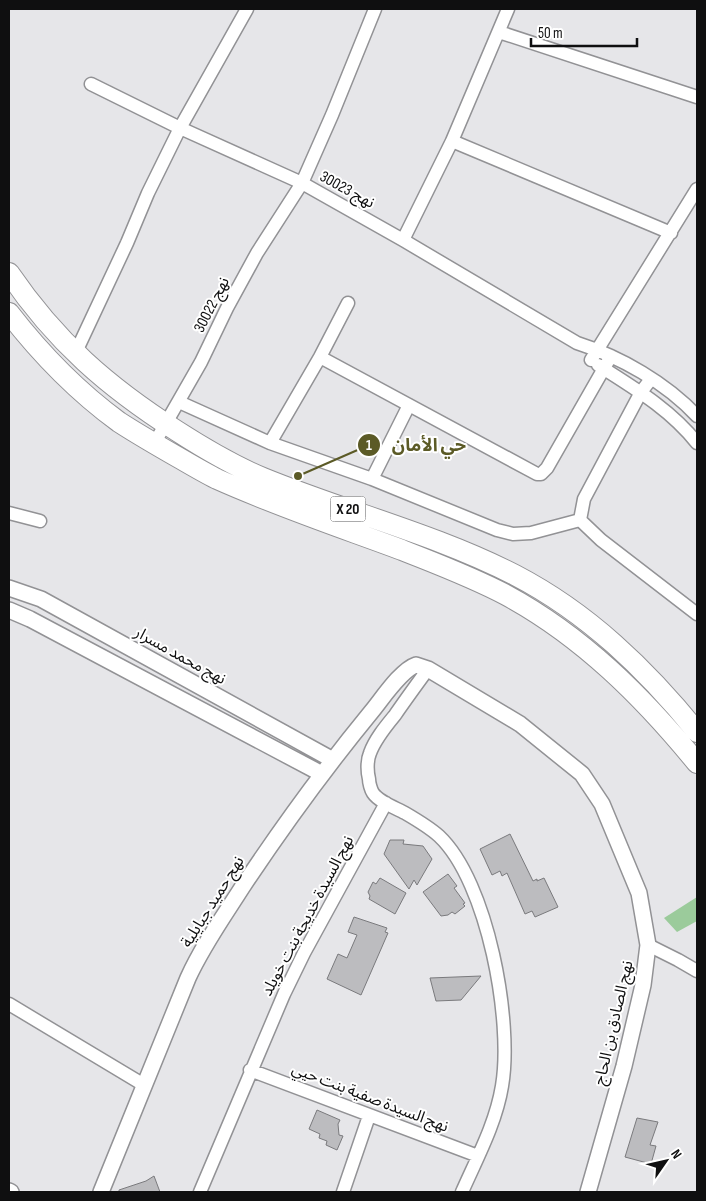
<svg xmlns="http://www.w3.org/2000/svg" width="706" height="1201" font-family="'Sofia Sans Condensed','Noto Sans Arabic',sans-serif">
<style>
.green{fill:#9bcb9b}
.building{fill:#bcbcbf;stroke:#7a7a7d}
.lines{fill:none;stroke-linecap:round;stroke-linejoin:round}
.minor-casing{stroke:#929295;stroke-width:15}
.tertiary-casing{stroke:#929295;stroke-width:18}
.trunk-casing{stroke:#929295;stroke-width:22}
.minor{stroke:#fff;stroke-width:12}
.tertiary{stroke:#fff;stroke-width:15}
.trunk{stroke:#fff;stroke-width:20}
.labels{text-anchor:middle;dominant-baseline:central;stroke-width:4;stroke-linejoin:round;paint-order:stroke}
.shield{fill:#fff;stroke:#575758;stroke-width:1}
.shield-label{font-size:15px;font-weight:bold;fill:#0f0f10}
.street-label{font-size:16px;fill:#0f0f10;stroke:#fff}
.leader{fill:none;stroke:#5b5a26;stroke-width:2}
.callout-dot{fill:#5b5a26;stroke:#fff;stroke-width:2}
.mark-label{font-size:15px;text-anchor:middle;font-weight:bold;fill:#fff}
.callout-label{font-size:18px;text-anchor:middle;font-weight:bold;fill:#5b5a26;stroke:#fff;stroke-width:4;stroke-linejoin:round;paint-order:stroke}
</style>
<rect width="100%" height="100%" fill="#e6e6e9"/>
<path class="green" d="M 697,897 L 697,921 L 677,932 L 664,918 Z"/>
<path class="building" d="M 510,834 L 533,881 L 537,879 L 537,881 L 544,878 L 558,907 L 535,917 L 532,911 L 525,914 L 507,873 L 502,876 L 500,871 L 492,875 L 480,849 Z
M 390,840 L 404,840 L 403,844 L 423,846 L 432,859 L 417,885 L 414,880 L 409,889 L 384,854 Z
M 448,874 L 457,886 L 454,888 L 465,903 L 463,904 L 465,906 L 455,914 L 452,912 L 448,915 L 441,916 L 423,892 Z
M 380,878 L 406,893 L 395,914 L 369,899 L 370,896 L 368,892 L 373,882 L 376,884 Z
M 354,917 L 387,928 L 385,932 L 388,933 L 361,995 L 327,979 L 338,954 L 347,958 L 357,935 L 348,932 Z
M 481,976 L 461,1000 L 436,1001 L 430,978 Z
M 317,1110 L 340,1120 L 338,1124 L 339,1135 L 343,1136 L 337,1150 L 326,1145 L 327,1141 L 319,1138 L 320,1134 L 309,1129 Z
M 637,1118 L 658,1122 L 650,1145 L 656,1146 L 651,1164 L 625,1157 Z
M 154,1176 L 160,1192 L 119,1192 L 119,1190 L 146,1181 Z"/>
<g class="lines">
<defs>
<path id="minor" d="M 499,32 L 697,97
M 91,84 L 180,128 L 302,183 L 403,240 L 577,343 C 621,357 666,383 697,416
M 452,141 L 508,9
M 403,240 L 452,141 L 671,233
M 75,354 L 127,243 L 148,193 L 180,128 L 247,9
M 320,357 L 537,474 L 541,474 L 547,468 L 611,356
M 591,360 L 697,189
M 598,365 C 634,388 670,409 697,443
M 651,379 L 641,392 L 584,499 L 580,520 L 601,540 L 697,614
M 179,402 L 270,443 L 372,479 L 497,530 L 513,534 L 531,533 L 580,520
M 270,443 L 320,357 L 348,303
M 154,444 L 201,362 L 227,308 L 257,253 L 302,183 L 332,115 L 375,9
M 372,479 L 409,405
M 9,513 L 40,521
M 428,669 C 417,684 406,699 395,715 C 386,726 375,739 370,753 C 367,760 367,771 369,779 C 369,783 371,790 373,793 C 379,802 396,808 405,813 C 417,820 429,827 439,836 C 488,882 513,1022 502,1086 C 496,1123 477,1158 462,1192
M 648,945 L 678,960 L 697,971
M 9,1004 L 144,1085
M 250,1070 L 478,1156
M 200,1192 L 284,994 L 304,953 L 386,803
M 343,1192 L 369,1116"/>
<path id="tertiary" d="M 9,588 L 41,599 L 333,760
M 9,610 L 30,619 L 322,774
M 9,1191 L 11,1192
M 101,1192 L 188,978 C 203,945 224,916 243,886 C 283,826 326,767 372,711 C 382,699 401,670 416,665 L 428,669 L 520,724 L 582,774 L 602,804 L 639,893 L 648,945 L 643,985 L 624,1066 L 588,1192"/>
<path id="trunk" d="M 9,273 C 56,342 108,387 177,431 C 205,449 232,465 263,478 C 346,512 435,534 515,575 C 588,613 646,669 697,732
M 9,313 C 40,353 78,392 119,422 C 139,435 160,447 181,459 C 193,466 205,473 217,479 C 277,506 340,527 402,550 C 437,564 472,577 506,595 C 582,636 643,697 697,763"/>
</defs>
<use href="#minor" class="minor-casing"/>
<use href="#tertiary" class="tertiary-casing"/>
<use href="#trunk" class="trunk-casing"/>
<use href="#minor" class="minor"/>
<use href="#tertiary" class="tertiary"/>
<use href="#trunk" class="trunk"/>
</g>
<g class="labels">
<rect class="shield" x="330.5" y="496.5" width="35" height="25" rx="4"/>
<g class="shield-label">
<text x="348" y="509">X 20</text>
</g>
<g class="street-label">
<text transform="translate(347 190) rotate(29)">نهج 30023</text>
<text transform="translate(212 305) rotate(-63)">نهج 30022</text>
<text transform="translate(180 656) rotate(29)">نهج محمد مسرار</text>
<text transform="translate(213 902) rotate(-58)">نهج حميد جبايلية</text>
<text transform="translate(308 916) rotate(-62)">نهج السيدة خديجة بنت خويلد</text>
<text transform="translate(614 1023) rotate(-77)">نهج الصادق بن الحاج</text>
<text transform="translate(370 1098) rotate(21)">نهج السيدة صفية بنت حيي</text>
</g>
</g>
<path class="leader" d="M298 476L369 445"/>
<g class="callout-dot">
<circle cx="298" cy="476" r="5"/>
<circle cx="369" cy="445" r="12"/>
</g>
<g class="mark-label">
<text x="369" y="450">1</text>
</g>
<g class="callout-label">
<text x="429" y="451">حي الأمان</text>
</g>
<rect width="706" height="1201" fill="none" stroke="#0f0f10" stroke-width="20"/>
<g transform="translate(666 1161) rotate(56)" stroke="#ffffff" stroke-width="4" paint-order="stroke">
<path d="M0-4L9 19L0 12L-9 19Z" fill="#0f0f10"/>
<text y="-8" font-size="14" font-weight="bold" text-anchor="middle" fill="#0f0f10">N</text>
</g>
<path d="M531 38v8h106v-8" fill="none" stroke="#0f0f10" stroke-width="2.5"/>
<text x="538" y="38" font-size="15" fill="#0f0f10" stroke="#ffffff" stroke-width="4" paint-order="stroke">50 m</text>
</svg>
